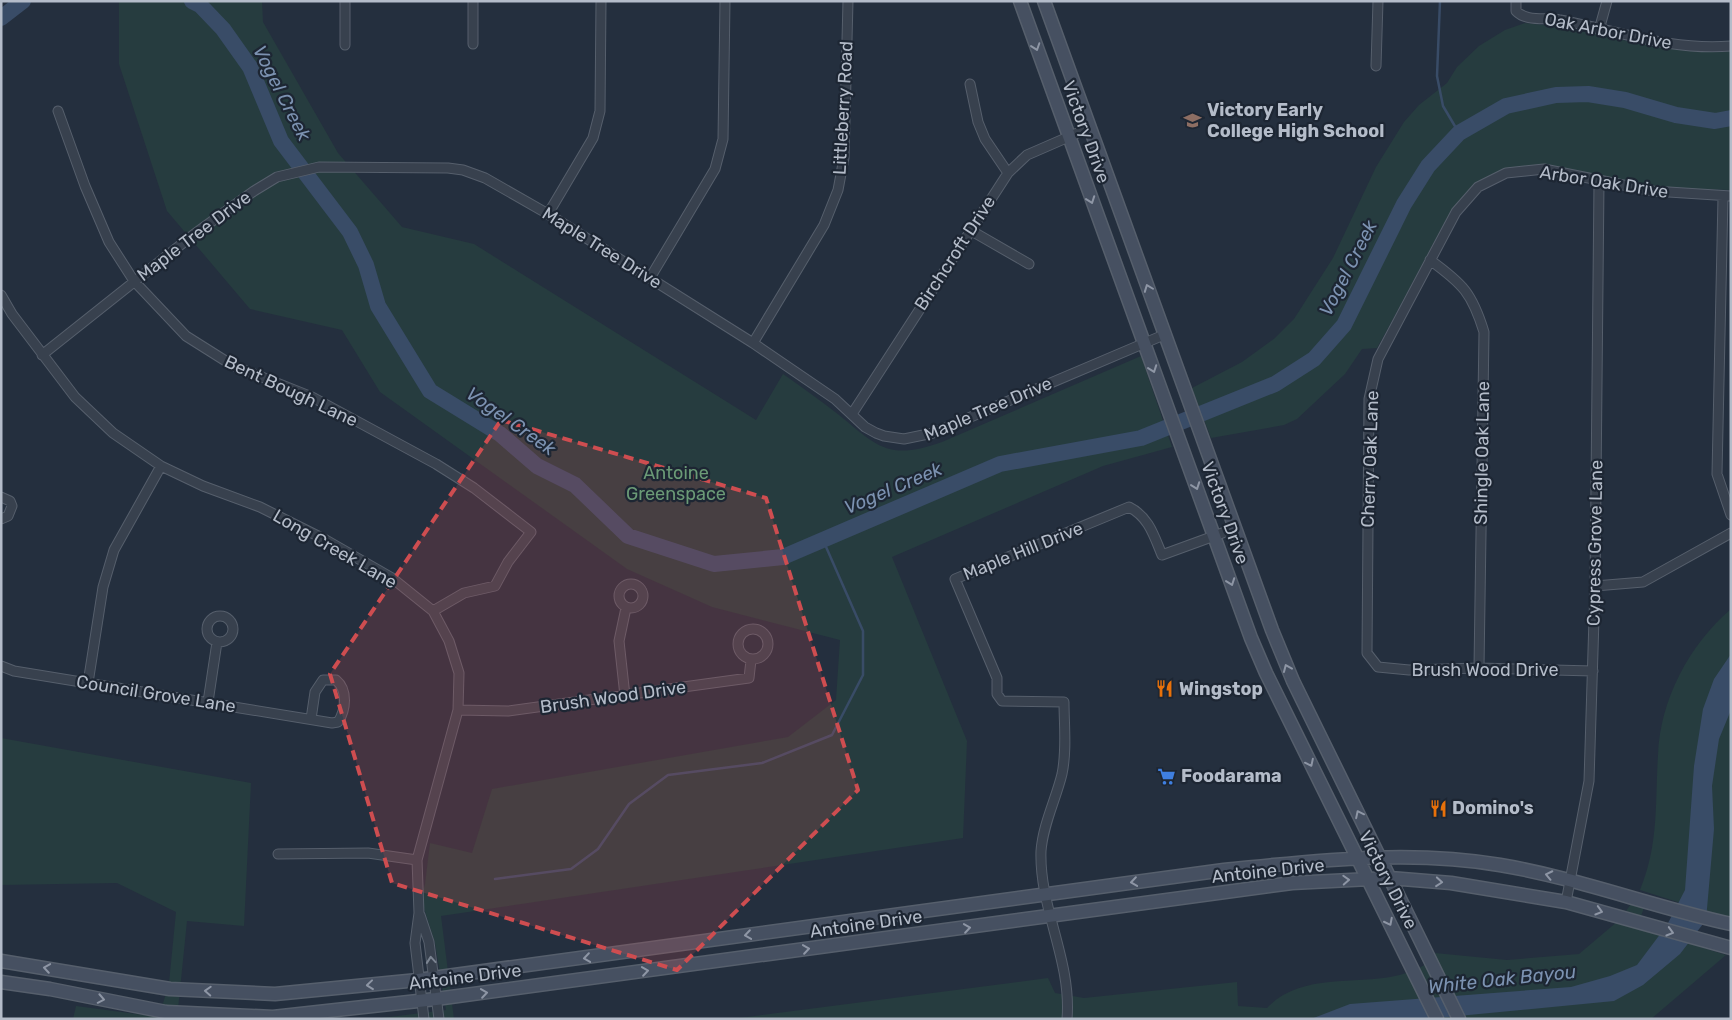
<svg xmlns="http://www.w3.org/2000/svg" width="1732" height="1020" font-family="Rubik,sans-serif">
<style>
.green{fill:#263c3f}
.water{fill:#394c67}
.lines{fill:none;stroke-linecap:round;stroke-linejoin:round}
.stream{stroke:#394c67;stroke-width:2.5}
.river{stroke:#394c67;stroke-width:16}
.minor-casing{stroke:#565f6c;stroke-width:11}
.secondary-casing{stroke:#565f6c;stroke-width:15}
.minor{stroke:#38414e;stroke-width:9}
.secondary{stroke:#465061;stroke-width:12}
.oneway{stroke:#8e96a5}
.oneway2{stroke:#7c8592}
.marked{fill:#ce4d50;fill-opacity:0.2;stroke:#ce4d50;stroke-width:4;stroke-dasharray:10 6;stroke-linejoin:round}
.labels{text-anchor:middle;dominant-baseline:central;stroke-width:4.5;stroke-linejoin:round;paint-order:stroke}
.street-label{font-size:18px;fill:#b4bcc9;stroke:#1d2633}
.poi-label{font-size:18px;font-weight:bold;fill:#b4bcc9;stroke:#1d2633;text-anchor:start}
.park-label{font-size:18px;fill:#6b9a76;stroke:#1d2633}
.water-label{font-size:19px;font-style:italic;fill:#7c92b1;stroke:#1d2633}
</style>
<rect width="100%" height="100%" fill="#242f3e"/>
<path class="green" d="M 119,1 L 262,1 L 263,22 L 338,153 L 402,227 L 474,244 L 756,420 L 783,374 C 802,387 821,401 839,415 C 878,447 889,461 942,442 L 1141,356 L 1172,447 L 1103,466 L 892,557 L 967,741 L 963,838 L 441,916 L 454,1019 L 373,1019 L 446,1010 L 435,943 L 421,899 L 425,884 L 430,843 L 472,853 L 492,789 L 788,737 L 836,700 L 840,640 L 712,607 L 627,569 L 380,392 L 342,330 L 250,309 L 167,211 L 119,64 Z
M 1525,23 L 1569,28 L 1654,47 L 1731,51 L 1731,190 L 1660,188 L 1538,166 C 1470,166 1451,210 1423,263 C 1408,291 1393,319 1377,348 L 1362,349 L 1345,374 L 1297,419 L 1284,425 L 1211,438 L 1192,388 L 1242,362 L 1275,338 L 1294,319 L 1333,258 L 1376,167 L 1404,122 L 1419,105 L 1447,83 L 1457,67 L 1479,46 L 1505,30 Z
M 1731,609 L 1731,919 L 1640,890 C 1659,844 1655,804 1658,755 C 1660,700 1689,645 1731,609 Z
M 1,738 L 251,783 L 244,926 L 187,921 L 177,1019 L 73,1019 L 76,1006 L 159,1017 L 169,983 L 176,912 L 117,883 L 1,885 Z
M 1633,901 L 1645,905 L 1641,916 L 1626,911 Z
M 1618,921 L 1726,955 L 1651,1019 L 732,1019 L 1048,978 L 1055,993 L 1084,998 L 1237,982 L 1238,1006 L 1267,1008 C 1300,973 1353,985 1395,976 C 1410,973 1424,966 1436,958 L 1435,953 L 1507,960 L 1579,954 Z"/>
<path class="water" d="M 1731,654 L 1731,710 L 1719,739 L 1712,786 L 1714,829 L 1706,920 L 1680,954 L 1643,985 L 1614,1001 L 1427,1019 L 1311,1019 L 1350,1004 L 1571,987 L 1610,976 L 1637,965 L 1667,925 L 1685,890 L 1694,766 L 1703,709 L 1714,679 Z"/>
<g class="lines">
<path class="stream" d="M 1440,1 L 1437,76 L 1443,106 L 1459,133
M 495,879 L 571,869 L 598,849 L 629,804 L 668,775 L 762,763 L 832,735 L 863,675 L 863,631 L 823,540"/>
<path class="river" d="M 192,1 L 200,5 L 223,29 L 250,67 L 281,141 L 350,232 L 366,265 L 378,306 L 430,391 L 500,434 L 537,466 L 575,485 L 628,536 L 714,564 L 783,557 L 1000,464 L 1141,438 L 1275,384 L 1314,359 L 1344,325 L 1404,204 L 1428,166 L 1459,133 L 1506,106 L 1556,95 L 1588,94 L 1625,100 L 1676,115 L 1715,121 L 1731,118
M 1,18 L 23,1"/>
<defs>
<path id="minor" d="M 1516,1 L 1516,11 C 1526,22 1547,17 1560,20 C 1618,31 1671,51 1731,46
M 1599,30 L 1607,1
M 473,44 L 473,1
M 345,45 L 345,1
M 1376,66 L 1378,1
M 970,84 L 978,122 L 985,139 L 1008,173
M 58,111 L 85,186 L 109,242 L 134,281 L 186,336 L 232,365 L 312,397 L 436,464 L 474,488 L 531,532 L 508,562 L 495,586 L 464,593 L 433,611
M 1723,197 L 1717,474 L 1731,515
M 548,214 L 593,138 L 600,111 L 601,1
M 970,230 L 1029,264
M 1430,260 C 1463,284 1472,293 1484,332 L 1479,668
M 650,278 L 715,169 L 723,139 L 725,1
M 1,295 L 12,314 L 75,397 L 113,433 L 161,466 L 203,486 L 260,507 L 324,539 L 392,578 L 433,611 L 449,641 L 459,673 L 458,710 L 417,860 L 419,913 L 415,943 L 424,1019
M 753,343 L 824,225 L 838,190 L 844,158 L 848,1
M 42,355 L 193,235 L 254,191 L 277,177 L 319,167 L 448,168 L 463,170 L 485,178 L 548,214 L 753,343 L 835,399 L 865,427 L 876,433 L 884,436 L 904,439 L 933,433 L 1166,334
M 852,414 L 1008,173 L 1027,155 L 1089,128
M 1,497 L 10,501 L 12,506 L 8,516 L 1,519
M619 596a12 12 0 1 1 24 0a12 12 0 1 1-24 0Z
M 1595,586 L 1643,582 L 1731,533
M207 629a13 13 0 1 1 26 0a13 13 0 1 1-26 0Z
M738 644a15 15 0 1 1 30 0a15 15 0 1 1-30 0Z
M 1,666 L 14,671 L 332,723 L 338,722 C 346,710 348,690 336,680 L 323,680 L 315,692 L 311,719
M 1593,671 L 1479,668 L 1409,670 L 1378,667 L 1367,653 L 1369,399 L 1378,359 L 1456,212 L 1478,187 L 1506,173 L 1544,169 L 1653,191 L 1731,196
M 88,683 L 103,587 L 114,550 L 161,466
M 625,696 L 619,641 L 626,608
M 208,702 L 217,642
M 458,710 L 508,711 L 749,678 L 751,660
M 278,854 L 368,853 L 417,860
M 1566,902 L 1589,781 L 1595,586 L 1599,182
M 420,915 L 429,942 L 439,1019
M 1067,1019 C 1072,961 1039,908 1041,851 C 1043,824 1056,799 1062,774 C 1067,750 1064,725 1064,702 L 1002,701 L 997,694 L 997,678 L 955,579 L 1129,507 C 1149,517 1154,536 1162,555 L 1236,528"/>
<path id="secondary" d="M 1020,1 L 1251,638 L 1266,673 L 1437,1019
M 1044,1 L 1272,630 L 1293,681 L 1459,1019
M 1,961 L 170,989 L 275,994 L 418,980 L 1224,870 C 1315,861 1408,849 1500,865 C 1578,878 1653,907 1731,924
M 1,982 L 50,989 L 166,1012 L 273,1017 L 436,999 L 1292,883 L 1390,878 L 1451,883 L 1566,902 L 1731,948"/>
</defs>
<use href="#minor" class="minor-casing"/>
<use href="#secondary" class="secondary-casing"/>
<use href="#minor" class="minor"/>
<use href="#secondary" class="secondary"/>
</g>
<defs><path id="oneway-chevron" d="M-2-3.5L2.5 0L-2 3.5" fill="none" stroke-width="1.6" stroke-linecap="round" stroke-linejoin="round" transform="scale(1.25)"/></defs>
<g class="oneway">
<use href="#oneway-chevron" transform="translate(1036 47) rotate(71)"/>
<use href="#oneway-chevron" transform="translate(1091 200) rotate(70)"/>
<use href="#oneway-chevron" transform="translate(1148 288) rotate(-111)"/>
<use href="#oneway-chevron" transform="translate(1153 369) rotate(70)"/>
<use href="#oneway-chevron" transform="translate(1196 486) rotate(70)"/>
<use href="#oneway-chevron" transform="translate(1231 582) rotate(70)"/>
<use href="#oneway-chevron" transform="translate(1287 668) rotate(-113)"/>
<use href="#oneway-chevron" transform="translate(1310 763) rotate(64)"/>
<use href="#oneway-chevron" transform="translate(1359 814) rotate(-116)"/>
<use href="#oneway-chevron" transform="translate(1549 875) rotate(-168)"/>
<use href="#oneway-chevron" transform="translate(1346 880) rotate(-3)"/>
<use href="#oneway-chevron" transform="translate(1134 882) rotate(172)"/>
<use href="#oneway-chevron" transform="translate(1439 882) rotate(5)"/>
<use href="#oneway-chevron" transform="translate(1599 911) rotate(16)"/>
<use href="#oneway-chevron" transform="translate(1389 922) rotate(63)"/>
<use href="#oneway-chevron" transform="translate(967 928) rotate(-8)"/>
<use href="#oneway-chevron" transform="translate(1670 932) rotate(16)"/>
<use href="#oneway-chevron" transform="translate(748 935) rotate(172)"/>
<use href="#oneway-chevron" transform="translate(806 949) rotate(-8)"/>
<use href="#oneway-chevron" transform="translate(587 958) rotate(172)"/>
<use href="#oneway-chevron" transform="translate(47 968) rotate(-171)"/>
<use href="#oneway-chevron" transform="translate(645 971) rotate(-8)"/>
<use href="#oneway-chevron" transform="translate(370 985) rotate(174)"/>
<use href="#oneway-chevron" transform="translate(208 991) rotate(-177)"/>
<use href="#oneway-chevron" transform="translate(484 993) rotate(-8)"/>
<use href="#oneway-chevron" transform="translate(101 999) rotate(11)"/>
</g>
<use class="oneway2" href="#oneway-chevron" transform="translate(431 960) rotate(-95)"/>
<path class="marked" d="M 501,420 L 766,498 L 858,790 L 677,970 L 392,883 L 330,674 Z"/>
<defs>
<symbol id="school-bare" viewBox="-9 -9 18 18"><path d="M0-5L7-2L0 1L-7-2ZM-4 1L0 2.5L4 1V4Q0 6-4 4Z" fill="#8d6e63" stroke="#1d2633" stroke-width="2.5" paint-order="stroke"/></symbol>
<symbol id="restaurant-bare" viewBox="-9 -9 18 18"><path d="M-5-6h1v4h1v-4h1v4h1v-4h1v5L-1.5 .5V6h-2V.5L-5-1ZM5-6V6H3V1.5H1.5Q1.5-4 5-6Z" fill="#e8710a" stroke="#1d2633" stroke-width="2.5" paint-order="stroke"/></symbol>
<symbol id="supermarket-bare" viewBox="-9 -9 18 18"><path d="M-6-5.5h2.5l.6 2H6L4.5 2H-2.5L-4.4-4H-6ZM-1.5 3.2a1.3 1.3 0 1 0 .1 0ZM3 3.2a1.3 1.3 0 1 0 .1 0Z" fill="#3f7fe0" stroke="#1d2633" stroke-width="2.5" paint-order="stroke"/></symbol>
</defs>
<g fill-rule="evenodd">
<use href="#school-bare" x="1180" y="108" width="25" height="25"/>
<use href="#restaurant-bare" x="1152" y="676" width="25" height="25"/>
<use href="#supermarket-bare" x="1154" y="764" width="25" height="25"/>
<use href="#restaurant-bare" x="1426" y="796" width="25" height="25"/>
</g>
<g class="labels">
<g class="street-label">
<text transform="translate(1608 31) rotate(11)">Oak Arbor Drive</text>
<text transform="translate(843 108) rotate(-87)">Littleberry Road</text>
<text transform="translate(1086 132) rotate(70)">Victory Drive</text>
<text transform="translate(1604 182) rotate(9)">Arbor Oak Drive</text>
<text transform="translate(194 236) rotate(-37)">Maple Tree Drive</text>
<text transform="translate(602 248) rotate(32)">Maple Tree Drive</text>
<text transform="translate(955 253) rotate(-57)">Birchcroft Drive</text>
<text transform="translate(291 391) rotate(25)">Bent Bough Lane</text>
<text transform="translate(988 409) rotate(-23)">Maple Tree Drive</text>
<text transform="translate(1482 453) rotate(-89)">Shingle Oak Lane</text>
<text transform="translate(1370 459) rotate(-88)">Cherry Oak Lane</text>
<text transform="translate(1225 513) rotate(70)">Victory Drive</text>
<text transform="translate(1595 543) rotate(-89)">Cypress Grove Lane</text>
<text transform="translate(335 549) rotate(30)">Long Creek Lane</text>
<text transform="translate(1023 551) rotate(-22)">Maple Hill Drive</text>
<text x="1485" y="670">Brush Wood Drive</text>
<text transform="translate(156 694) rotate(9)">Council Grove Lane</text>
<text transform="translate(613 697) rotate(-8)">Brush Wood Drive</text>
<text transform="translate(1268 871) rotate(-6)">Antoine Drive</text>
<text transform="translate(1388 880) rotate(63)">Victory Drive</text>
<text transform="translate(866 924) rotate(-8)">Antoine Drive</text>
<text transform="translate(465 977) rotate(-7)">Antoine Drive</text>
</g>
<g class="poi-label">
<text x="1207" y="110">Victory Early<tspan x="1207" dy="21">College High School</tspan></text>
<text x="1179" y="689">Wingstop</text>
<text x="1181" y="776">Foodarama</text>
<text x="1452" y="808">Domino's</text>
</g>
<g class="park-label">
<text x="676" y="473">Antoine<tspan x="676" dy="21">Greenspace</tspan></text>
</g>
<g class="water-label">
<text transform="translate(282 93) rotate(63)">Vogel Creek</text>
<text transform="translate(1348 268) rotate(-63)">Vogel Creek</text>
<text transform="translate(511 421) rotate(35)">Vogel Creek</text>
<text transform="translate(893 488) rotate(-23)">Vogel Creek</text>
<text transform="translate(1502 979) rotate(-6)">White Oak Bayou</text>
</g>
</g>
<rect width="1732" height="1020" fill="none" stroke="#b4bcc9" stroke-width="5"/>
</svg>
